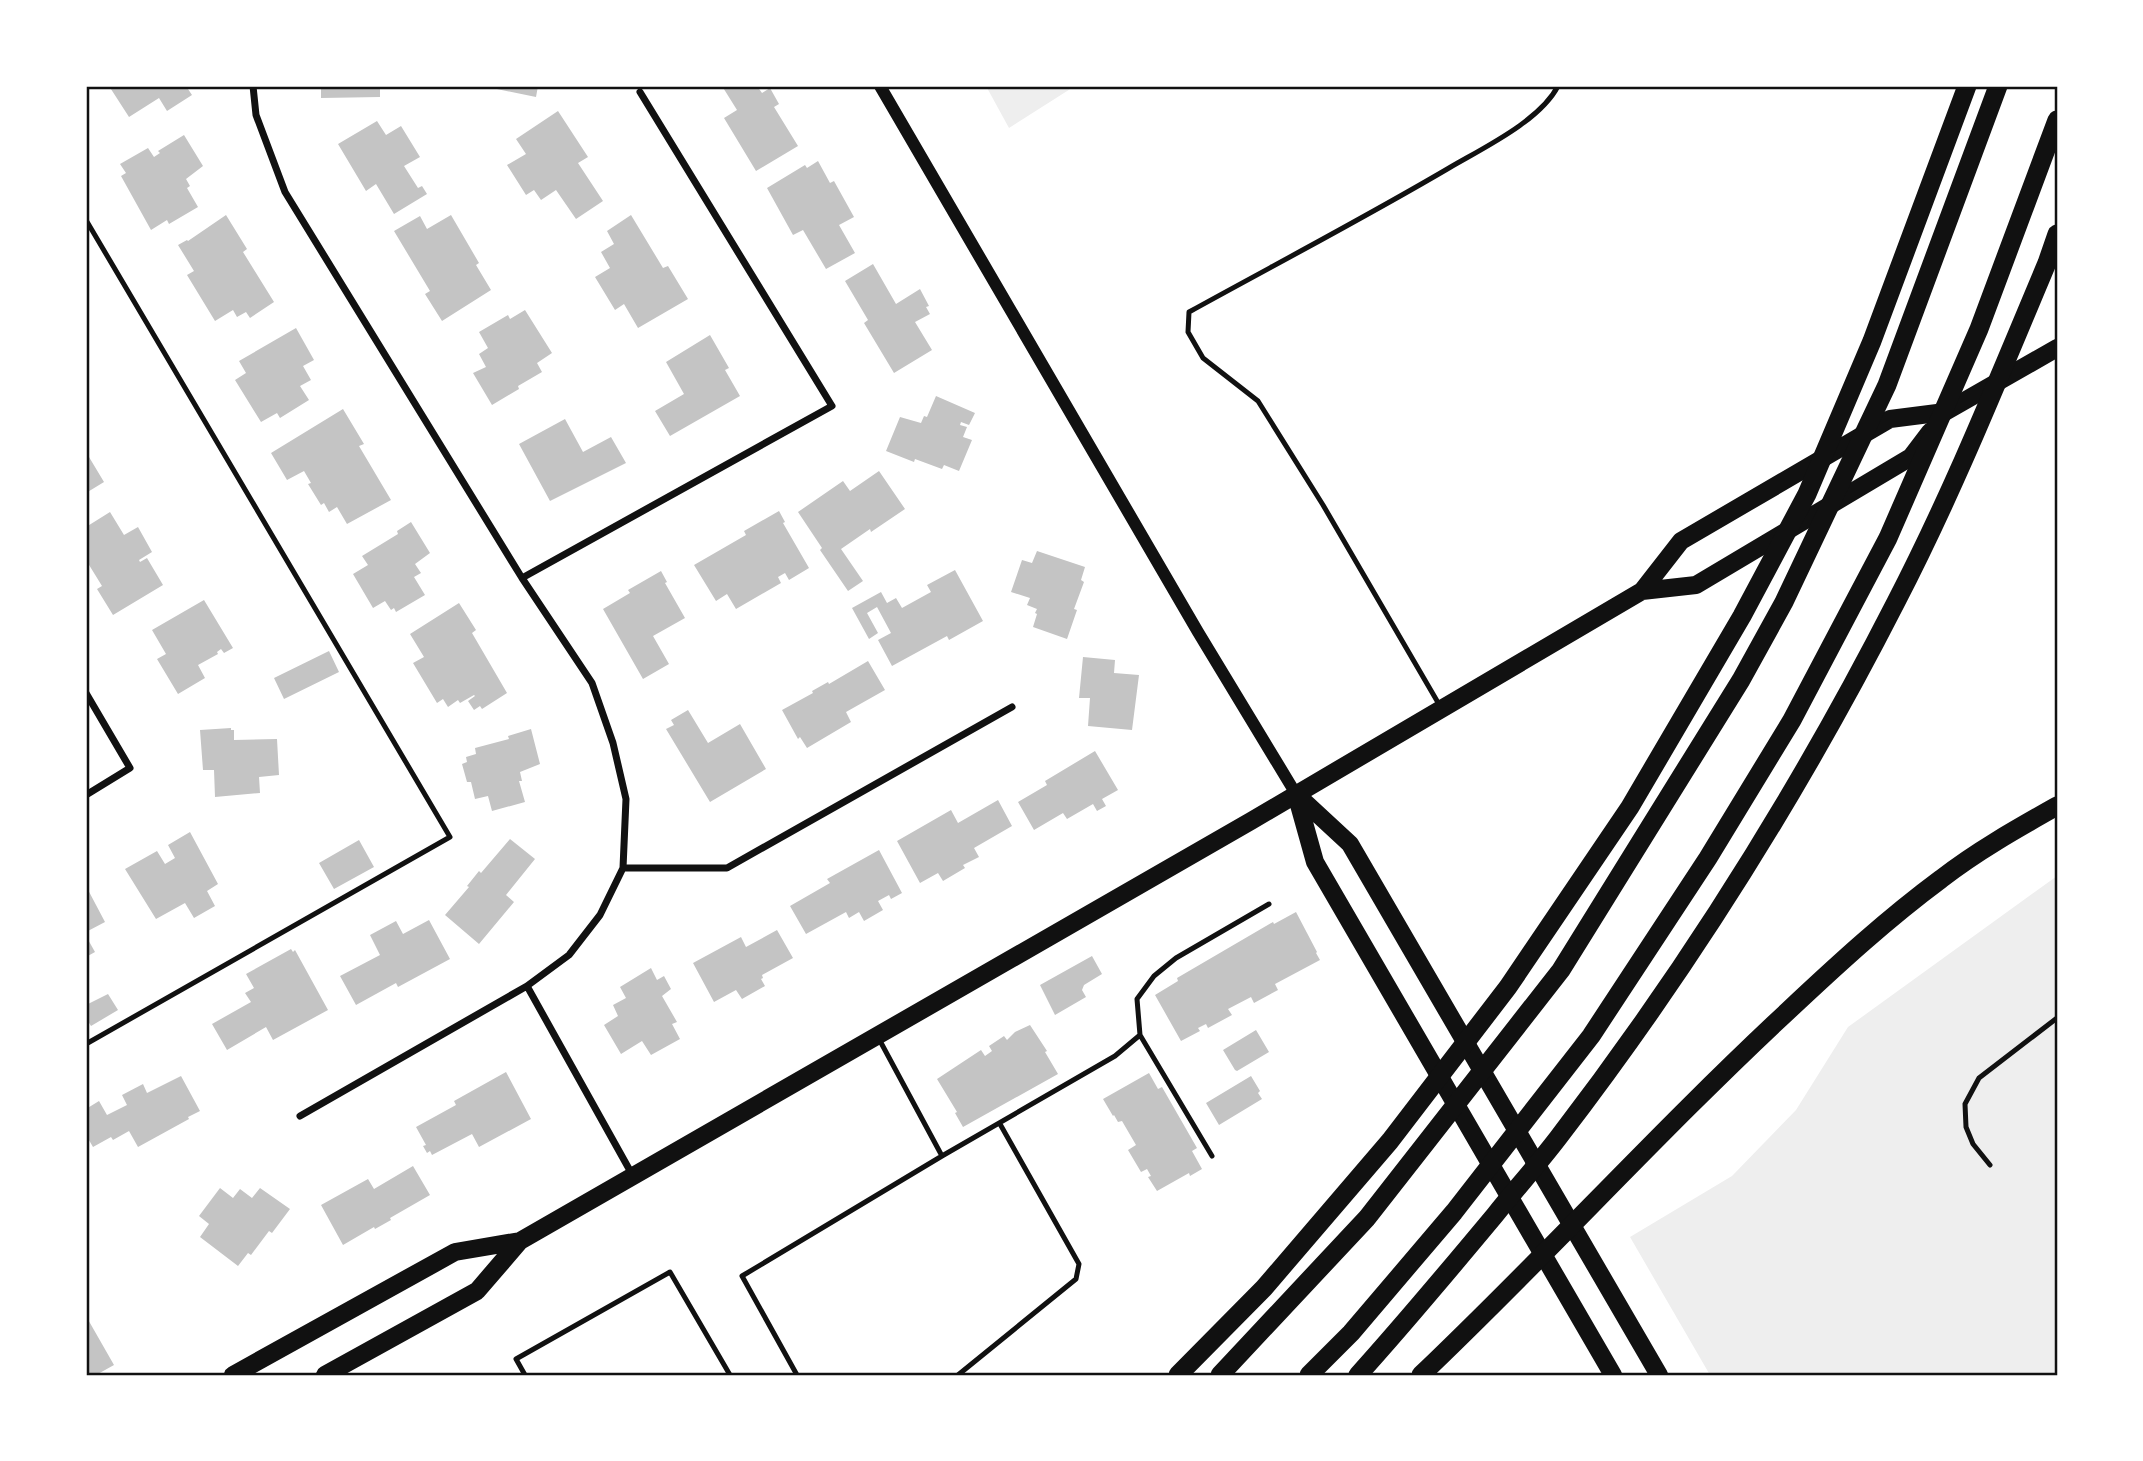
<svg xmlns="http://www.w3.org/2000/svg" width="2143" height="1461" font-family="Ubuntu,sans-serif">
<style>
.green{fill:#eee}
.building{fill:#c4c4c4}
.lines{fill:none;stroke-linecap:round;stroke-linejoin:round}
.service{stroke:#111;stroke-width:5}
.minor{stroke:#111;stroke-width:7}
.tertiary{stroke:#111;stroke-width:12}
.primary{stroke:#111;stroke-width:18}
.motorway{stroke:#111;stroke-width:19}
.neatline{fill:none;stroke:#111;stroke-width:2.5}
</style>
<rect width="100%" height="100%" fill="#fff"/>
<path class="green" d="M 986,86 L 1075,86 L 1009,128 Z
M 2057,876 L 2057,1375 L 1710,1375 L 1630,1237 L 1732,1176 L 1796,1110 L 1848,1027 Z"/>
<path class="building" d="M 109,86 L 186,86 L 192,95 L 167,111 L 159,98 L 129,117 Z
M 321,86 L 380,86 L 380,97 L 321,98 Z
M 493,86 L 538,86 L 536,97 L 492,88 Z
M 722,86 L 757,86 L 762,93 L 770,88 L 779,104 L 774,107 L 798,146 L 756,171 L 724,118 L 737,110 Z
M 558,111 L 588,157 L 578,163 L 603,201 L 576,219 L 556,190 L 541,200 L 534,190 L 526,195 L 507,165 L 526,154 L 516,139 Z
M 377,121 L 386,135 L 401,126 L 420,157 L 404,166 L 418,188 L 422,186 L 427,194 L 394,214 L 376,184 L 366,191 L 338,144 Z
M 184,135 L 203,166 L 186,179 L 190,186 L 187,188 L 198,207 L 169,224 L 167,220 L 151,230 L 121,176 L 126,173 L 120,164 L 148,148 L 154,157 L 160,153 L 158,151 Z
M 818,161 L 830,183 L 834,181 L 854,217 L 839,225 L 855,253 L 826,269 L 803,230 L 793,235 L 767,188 L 805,165 L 807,168 Z
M 226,215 L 247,249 L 243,252 L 274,302 L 250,318 L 246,312 L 237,317 L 233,310 L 215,321 L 187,275 L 194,271 L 178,245 L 187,240 L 188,241 Z
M 451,215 L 479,263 L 476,265 L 491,290 L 442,321 L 425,294 L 430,291 L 394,231 L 420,216 L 427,229 Z
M 631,215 L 663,268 L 668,266 L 688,299 L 638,328 L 624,304 L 615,310 L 595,277 L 610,268 L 601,252 L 614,244 L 607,231 Z
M 873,264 L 896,304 L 920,289 L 929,306 L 926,307 L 930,314 L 915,322 L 932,350 L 894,373 L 864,323 L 868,320 L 845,281 Z
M 525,310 L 552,353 L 537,363 L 542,372 L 518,386 L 519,389 L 492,405 L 473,373 L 486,367 L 479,354 L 488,348 L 479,332 L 508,315 L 510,319 Z
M 296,328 L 314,360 L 303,366 L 311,380 L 300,386 L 309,400 L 280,418 L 277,413 L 261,422 L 235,380 L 246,373 L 239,361 Z
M 710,335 L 729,368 L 725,370 L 740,396 L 670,436 L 655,411 L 684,394 L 666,362 Z
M 936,396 L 975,413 L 969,425 L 961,422 L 960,425 L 967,427 L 963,437 L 972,440 L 959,471 L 944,465 L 942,469 L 915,459 L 914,462 L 886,451 L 900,417 L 921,423 L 924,416 L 927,417 Z
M 343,409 L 364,444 L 359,446 L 391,500 L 347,524 L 337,507 L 329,512 L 324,503 L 321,505 L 308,484 L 311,483 L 304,471 L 287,480 L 271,453 Z
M 565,419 L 583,452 L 611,437 L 626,463 L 550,501 L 519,444 Z
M 86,452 L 104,482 L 86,493 Z
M 879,471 L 905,509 L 871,532 L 870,529 L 841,549 L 863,581 L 848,591 L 820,550 L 822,548 L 798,512 L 843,481 L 850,491 Z
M 779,511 L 785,522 L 783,523 L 809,568 L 789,580 L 785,573 L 778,577 L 781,583 L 736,609 L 727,594 L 716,601 L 694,565 L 746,535 L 744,531 Z
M 110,512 L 124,535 L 138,527 L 152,552 L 139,560 L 140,562 L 147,558 L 163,585 L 113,615 L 97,589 L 102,586 L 86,560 L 86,527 Z
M 411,522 L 430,553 L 415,564 L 421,573 L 414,577 L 425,595 L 396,612 L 394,608 L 391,610 L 385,601 L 373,608 L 353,574 L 368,565 L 362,556 L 398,534 L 397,531 Z
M 1037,551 L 1085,567 L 1081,580 L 1084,582 L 1074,609 L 1077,610 L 1067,639 L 1033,627 L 1037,614 L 1035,613 L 1037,609 L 1027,605 L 1030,598 L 1011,592 L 1022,560 L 1032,563 Z
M 955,570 L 983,621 L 949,640 L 947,636 L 892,666 L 878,640 L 891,633 L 877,607 L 867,613 L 878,633 L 869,639 L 852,608 L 881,592 L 887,603 L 896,598 L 902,608 L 931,592 L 927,585 Z
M 661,571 L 667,582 L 665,583 L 685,618 L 653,636 L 669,664 L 643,679 L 603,609 L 630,593 L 628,590 Z
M 204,600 L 233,648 L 224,653 L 221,649 L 217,652 L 218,654 L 198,665 L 205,678 L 178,694 L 157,659 L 166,654 L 152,630 Z
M 459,603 L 476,630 L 472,633 L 507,693 L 482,709 L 480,706 L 474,710 L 468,701 L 475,696 L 474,695 L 460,703 L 458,700 L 448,707 L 443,699 L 437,703 L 413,663 L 424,657 L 410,634 Z
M 329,651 L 339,672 L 284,699 L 274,678 Z
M 1083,657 L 1115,660 L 1114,673 L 1139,675 L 1132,730 L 1088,726 L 1090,698 L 1079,698 Z
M 868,661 L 885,690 L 846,712 L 851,722 L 807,748 L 800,737 L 798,739 L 782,710 L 813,693 L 812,691 L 828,682 L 829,684 Z
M 688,710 L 708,743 L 740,724 L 766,769 L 710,802 L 666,729 L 674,725 L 671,720 Z
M 231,728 L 231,730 L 234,730 L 234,740 L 277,739 L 279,775 L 259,777 L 260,793 L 215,797 L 214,770 L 203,770 L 200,730 Z
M 531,729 L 540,764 L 520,772 L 522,781 L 519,781 L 525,802 L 492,811 L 488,796 L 475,799 L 471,782 L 467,782 L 462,764 L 467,762 L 466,757 L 476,754 L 475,748 L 509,739 L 508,736 Z
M 1095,751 L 1118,790 L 1102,799 L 1106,806 L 1097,811 L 1093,804 L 1067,819 L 1063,813 L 1034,830 L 1018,802 L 1047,785 L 1045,781 Z
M 998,800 L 1012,826 L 974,848 L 979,857 L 963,865 L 965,868 L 943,881 L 938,873 L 920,883 L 897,841 L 951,810 L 958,823 Z
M 190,832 L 218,884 L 207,891 L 215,906 L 194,918 L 185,903 L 156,919 L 125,869 L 157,851 L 165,864 L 175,858 L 168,845 Z
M 510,839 L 535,859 L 506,895 L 514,902 L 479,944 L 445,915 L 469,887 L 467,886 L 479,871 L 481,873 Z
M 359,840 L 374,867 L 334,889 L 319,863 Z
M 879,850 L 902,893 L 891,899 L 889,895 L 878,901 L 883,910 L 864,921 L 859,912 L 849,918 L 846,912 L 806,934 L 790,906 L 830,883 L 827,879 Z
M 86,886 L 105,922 L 86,932 Z
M 1296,912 L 1317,952 L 1316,953 L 1320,960 L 1275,984 L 1278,990 L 1254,1003 L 1251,997 L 1228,1009 L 1232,1015 L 1208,1028 L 1206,1024 L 1198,1028 L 1200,1031 L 1181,1041 L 1155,995 L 1178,981 L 1177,978 L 1273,922 L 1274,924 Z
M 429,920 L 450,959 L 398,987 L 396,983 L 356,1005 L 340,976 L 380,955 L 370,935 L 396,921 L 403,934 Z
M 777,930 L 793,958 L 762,975 L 763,978 L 761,979 L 765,986 L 742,999 L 736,990 L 714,1002 L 693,963 L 741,937 L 746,947 Z
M 86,936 L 95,952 L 86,957 Z
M 291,949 L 293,952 L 295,950 L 328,1010 L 273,1040 L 266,1027 L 227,1050 L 212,1024 L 251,1002 L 245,993 L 254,988 L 246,974 Z
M 1092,956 L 1102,974 L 1084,985 L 1082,990 L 1086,997 L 1055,1015 L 1040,985 Z
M 651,968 L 657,980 L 664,976 L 671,989 L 662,996 L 677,1022 L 672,1024 L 680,1039 L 651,1055 L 642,1041 L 621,1054 L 604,1025 L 618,1016 L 613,1005 L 626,998 L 620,987 Z
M 108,994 L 118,1010 L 91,1026 L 86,1018 L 86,1005 Z
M 1030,1025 L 1047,1051 L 1045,1052 L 1058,1074 L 963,1127 L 955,1113 L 957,1112 L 937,1079 L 981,1050 L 985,1056 L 992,1051 L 989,1046 L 1004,1036 L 1007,1040 L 1015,1032 Z
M 1256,1030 L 1269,1052 L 1237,1071 L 1235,1070 L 1223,1050 Z
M 506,1072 L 531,1119 L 479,1147 L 472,1134 L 432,1155 L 430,1151 L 427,1153 L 423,1146 L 426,1145 L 416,1127 L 456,1105 L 454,1101 Z
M 1149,1073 L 1158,1089 L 1162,1087 L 1197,1148 L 1192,1151 L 1202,1169 L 1190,1176 L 1189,1173 L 1157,1191 L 1148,1177 L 1151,1176 L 1147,1169 L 1141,1172 L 1128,1150 L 1136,1145 L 1122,1121 L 1118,1122 L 1114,1115 L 1113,1116 L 1103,1099 Z
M 181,1076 L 200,1111 L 188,1117 L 189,1119 L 138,1147 L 129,1131 L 113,1140 L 111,1137 L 93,1147 L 86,1135 L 86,1109 L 99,1101 L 107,1115 L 127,1105 L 122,1095 L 143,1084 L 147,1093 Z
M 1251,1076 L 1260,1091 L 1258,1093 L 1262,1099 L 1219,1125 L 1206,1103 Z
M 413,1166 L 430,1195 L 390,1218 L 391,1220 L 375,1229 L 374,1227 L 343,1245 L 321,1205 L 368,1179 L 374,1189 Z
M 220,1188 L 233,1198 L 240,1189 L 252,1198 L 260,1188 L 290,1209 L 272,1233 L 269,1231 L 251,1255 L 248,1253 L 238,1266 L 200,1237 L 209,1224 L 199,1216 Z
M 86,1316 L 114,1365 L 96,1375 L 86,1375 Z"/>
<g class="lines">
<path class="service" d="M 86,220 L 450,837 L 86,1044
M 1440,706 L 1323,505 L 1258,401 L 1203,358 L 1188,332 L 1189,312 C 1276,264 1364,218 1449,168 C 1483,148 1540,121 1558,86
M 1140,1035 L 1212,1156
M 879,1039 L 942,1156 L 1115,1056 L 1140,1035 L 1137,999 L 1154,976 L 1176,958 L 1269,904
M 1990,1165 L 1973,1144 L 1966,1127 L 1965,1104 L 1979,1078 L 2057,1018
M 525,1375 L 516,1359 L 670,1272 L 730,1375
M 797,1375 L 742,1276 L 942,1156
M 958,1375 L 1076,1279 L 1079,1264 L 1000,1124"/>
<path class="minor" d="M 253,86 L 256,115 L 285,192 L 522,578 L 592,683 L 613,743 L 626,799 L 623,868 L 600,915 L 569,955 L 527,986 L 300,1116
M 522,578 L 832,406 L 640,92
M 86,693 L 130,768 L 86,795
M 623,868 L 727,868 L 1012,707
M 527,986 L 633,1176"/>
<path class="tertiary" d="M 880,86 L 1198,632 L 1296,794"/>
<path class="primary" d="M 1642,591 L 1696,585 L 1911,457 L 1930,432
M 1296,794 L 1350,844 L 1659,1375
M 1296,794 L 1315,862 L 1613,1375
M 233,1375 L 455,1252 L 520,1241
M 325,1375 L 477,1291 L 520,1241 L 1251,821 L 1642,591 L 1681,541 L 1890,419 L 1945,412 L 2057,348"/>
<path class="motorway" d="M 1178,1375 L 1264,1288 L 1390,1141 L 1508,987 L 1630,807 L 1742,616 L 1807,494 L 1872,341 L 1967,86
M 1220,1375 L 1367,1218 L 1561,970 L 1741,680 L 1784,602 L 1887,385 L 1998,86
M 1309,1375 L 1351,1333 L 1454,1212 L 1591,1036 L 1708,858 L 1792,720 L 1888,538 L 1979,329 L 2057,120
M 1358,1375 C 1405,1323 1450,1269 1495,1215 C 1516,1189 1538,1164 1558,1138 C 1687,970 1800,790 1896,602 C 1953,492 1999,377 2047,263 L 2057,234
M 1421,1375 C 1546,1256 1662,1128 1789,1010 C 1838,964 1887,919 1941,879 C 1977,851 2018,828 2057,806"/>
</g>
<rect width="2143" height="1461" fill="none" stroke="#ffffff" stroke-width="175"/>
<rect x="88" y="88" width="1968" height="1286" class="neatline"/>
</svg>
